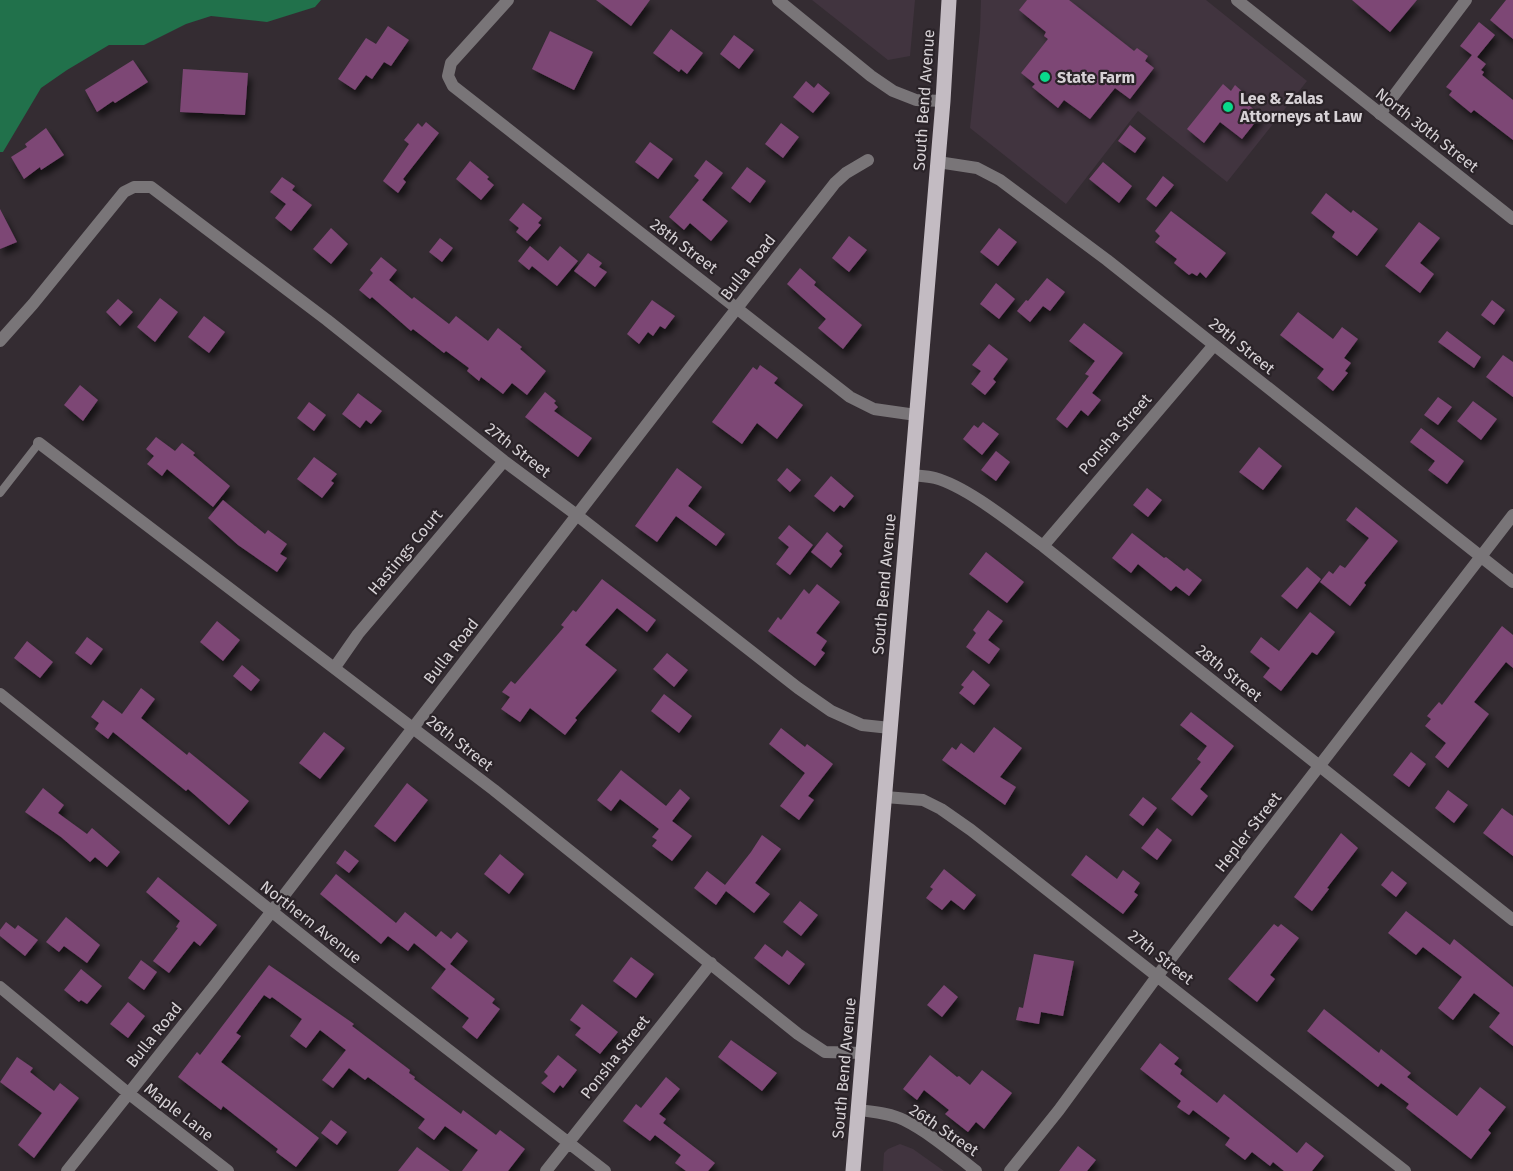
<svg xmlns="http://www.w3.org/2000/svg" width="1513" height="1171" font-family="'Fira Sans',sans-serif">
<style>
.built{fill:#41343f}
.water{fill:#21714b}
.building{fill:#7d4775;filter:url(#shadow)}
.lines{fill:none;stroke-linecap:round;stroke-linejoin:round}
.service{stroke:#797578;stroke-width:8}
.minor{stroke:#797578;stroke-width:12}
.tertiary{stroke:#797578;stroke-width:12}
.primary{stroke:#c3bbc2;stroke-width:15}
.poi-dot{fill:#09d98b;stroke:#2a2328;stroke-width:2}
.labels{text-anchor:middle;dominant-baseline:central;stroke-width:4.5;stroke-linejoin:round;paint-order:stroke}
.poi-label{font-size:16px;font-weight:bold;fill:#d7d2d6;stroke:#2a2328;text-anchor:start}
.street-label{font-size:16px;fill:#d7d2d6;stroke:#2a2328}
</style>
<defs>
<filter id="shadow"><feDropShadow dx="3.5" dy="6" stdDeviation="3" flood-color="#0009"/></filter>
</defs>
<rect width="100%" height="100%" fill="#342c32"/>
<path class="built" d="M 812,0 L 915,0 L 910,56 L 888,60 Z
M 981,0 L 1206,0 L 1307,81 L 1227,182 L 1138,111 L 1066,204 L 970,128 L 980,31 Z
M 900,1144 L 913,1149 L 944,1171 L 883,1171 L 884,1153 L 888,1149 Z"/>
<path class="water" d="M 0,0 L 321,0 L 315,7 L 267,22 L 211,16 L 186,24 L 144,45 L 109,45 L 67,70 L 41,88 L 3,152 L 0,152 Z"/>
<path class="building" d="M 596,0 L 650,0 L 631,26 Z
M 1027,0 L 1069,0 L 1134,51 L 1137,48 L 1148,56 L 1145,61 L 1154,68 L 1130,99 L 1115,88 L 1090,119 L 1064,100 L 1058,108 L 1032,87 L 1035,84 L 1021,73 L 1048,39 L 1044,36 L 1046,32 L 1019,10 Z
M 1352,0 L 1417,0 L 1390,32 Z
M 1506,0 L 1513,0 L 1513,39 L 1490,20 Z
M 1479,22 L 1495,35 L 1477,57 L 1486,64 L 1481,70 L 1484,72 L 1482,75 L 1513,100 L 1513,140 L 1474,110 L 1471,113 L 1449,95 L 1452,91 L 1446,87 L 1472,55 L 1460,46 Z
M 388,26 L 409,40 L 391,66 L 384,62 L 372,79 L 366,75 L 355,90 L 338,79 L 366,38 L 376,44 Z
M 671,29 L 703,53 L 687,74 L 681,69 L 679,72 L 653,53 Z
M 550,31 L 593,52 L 574,90 L 532,69 Z
M 734,35 L 754,50 L 739,69 L 720,54 Z
M 133,60 L 148,82 L 115,103 L 113,101 L 97,112 L 85,90 Z
M 183,69 L 248,73 L 245,115 L 180,112 Z
M 806,81 L 814,88 L 818,83 L 830,93 L 813,113 L 793,97 Z
M 1223,84 L 1231,91 L 1235,85 L 1246,95 L 1242,100 L 1261,115 L 1242,139 L 1220,122 L 1204,143 L 1187,129 Z
M 426,122 L 439,133 L 403,179 L 406,182 L 398,193 L 383,181 L 409,144 L 404,140 L 418,123 L 422,127 Z
M 781,123 L 799,137 L 783,158 L 765,144 Z
M 1130,125 L 1146,138 L 1135,153 L 1118,141 Z
M 46,128 L 64,155 L 41,170 L 40,167 L 24,179 L 11,157 L 27,147 L 25,144 Z
M 650,142 L 673,159 L 658,179 L 635,162 Z
M 706,160 L 723,173 L 702,200 L 728,221 L 711,241 L 690,223 L 684,230 L 669,217 L 699,180 L 694,176 Z
M 470,161 L 489,177 L 487,179 L 494,185 L 481,200 L 456,179 Z
M 1103,162 L 1132,186 L 1119,203 L 1089,179 Z
M 747,167 L 766,181 L 750,203 L 731,188 Z
M 1163,176 L 1174,185 L 1156,207 L 1146,199 Z
M 282,177 L 295,186 L 292,190 L 312,205 L 291,231 L 275,218 L 286,204 L 270,192 Z
M 1326,193 L 1351,213 L 1353,210 L 1378,229 L 1357,256 L 1332,237 L 1335,232 L 1311,213 Z
M 523,203 L 542,218 L 538,223 L 541,225 L 527,241 L 516,232 L 519,228 L 509,220 Z
M 0,209 L 17,242 L 0,249 Z
M 1171,211 L 1226,253 L 1206,278 L 1200,272 L 1197,276 L 1192,273 L 1189,275 L 1174,263 L 1177,259 L 1155,242 L 1160,236 L 1155,231 Z
M 1419,222 L 1440,238 L 1420,263 L 1434,274 L 1420,293 L 1385,266 Z
M 331,228 L 348,244 L 331,264 L 313,249 Z
M 999,228 L 1017,242 L 998,266 L 980,252 Z
M 849,236 L 867,250 L 849,272 L 832,258 Z
M 440,238 L 453,248 L 442,262 L 429,252 Z
M 530,246 L 548,261 L 560,246 L 578,261 L 557,286 L 532,266 L 529,270 L 518,261 Z
M 588,253 L 602,263 L 599,267 L 607,272 L 595,287 L 574,271 Z
M 381,257 L 397,270 L 389,280 L 412,299 L 414,297 L 449,324 L 456,316 L 488,341 L 498,328 L 522,347 L 520,349 L 546,371 L 527,395 L 512,383 L 503,394 L 481,377 L 479,381 L 467,371 L 469,368 L 446,351 L 444,353 L 413,329 L 411,331 L 372,297 L 370,299 L 359,290 L 373,273 L 370,270 Z
M 800,268 L 816,282 L 814,285 L 862,325 L 843,349 L 818,328 L 826,319 L 787,284 Z
M 1047,278 L 1065,292 L 1050,311 L 1043,306 L 1030,322 L 1017,311 L 1026,300 L 1028,301 Z
M 996,283 L 1015,299 L 999,319 L 980,304 Z
M 160,298 L 178,312 L 155,342 L 137,327 Z
M 118,299 L 133,312 L 120,326 L 106,312 Z
M 652,300 L 675,316 L 665,329 L 660,326 L 653,336 L 648,332 L 639,344 L 627,334 Z
M 1492,300 L 1505,310 L 1494,325 L 1481,315 Z
M 1298,312 L 1333,339 L 1342,327 L 1358,339 L 1344,358 L 1351,363 L 1345,371 L 1348,373 L 1333,391 L 1317,378 L 1324,369 L 1280,335 Z
M 204,316 L 225,332 L 209,353 L 188,337 Z
M 1084,323 L 1123,353 L 1092,393 L 1101,400 L 1088,416 L 1081,410 L 1067,428 L 1056,419 L 1089,376 L 1085,374 L 1095,361 L 1069,341 Z
M 1447,331 L 1481,357 L 1474,368 L 1438,342 Z
M 989,344 L 1008,359 L 993,379 L 996,382 L 985,395 L 971,384 L 981,371 L 972,365 Z
M 1503,355 L 1513,362 L 1513,397 L 1486,377 Z
M 760,365 L 778,378 L 774,383 L 803,405 L 777,439 L 757,423 L 742,444 L 712,422 L 753,367 L 757,370 Z
M 80,385 L 98,400 L 83,421 L 64,405 Z
M 545,392 L 556,401 L 554,403 L 558,407 L 554,411 L 592,438 L 578,457 L 525,417 Z
M 358,393 L 382,411 L 371,424 L 366,420 L 360,428 L 342,414 Z
M 1438,397 L 1452,407 L 1438,425 L 1424,415 Z
M 1473,401 L 1497,419 L 1481,440 L 1457,421 Z
M 309,402 L 326,415 L 314,431 L 297,418 Z
M 983,422 L 999,434 L 982,455 L 963,439 L 974,425 L 978,428 Z
M 1421,428 L 1464,461 L 1447,484 L 1428,470 L 1435,461 L 1410,442 Z
M 156,437 L 175,451 L 182,443 L 195,453 L 193,455 L 230,486 L 213,507 L 167,469 L 162,476 L 147,464 L 154,456 L 146,449 Z
M 1259,447 L 1282,466 L 1263,490 L 1239,472 Z
M 996,451 L 1010,462 L 996,481 L 981,470 Z
M 314,457 L 337,474 L 331,481 L 334,483 L 322,498 L 297,479 Z
M 677,468 L 702,487 L 688,506 L 725,534 L 716,546 L 676,516 L 657,542 L 635,526 Z
M 787,468 L 801,480 L 790,492 L 777,480 Z
M 831,476 L 854,496 L 844,508 L 840,505 L 834,512 L 814,496 Z
M 1147,488 L 1162,500 L 1148,517 L 1133,505 Z
M 223,500 L 265,534 L 268,530 L 287,544 L 280,554 L 287,558 L 277,572 L 238,545 L 208,518 Z
M 1356,507 L 1398,541 L 1364,583 L 1366,585 L 1350,606 L 1320,582 L 1329,571 L 1333,574 L 1340,565 L 1345,568 L 1369,538 L 1346,520 Z
M 789,525 L 813,545 L 790,575 L 776,564 L 789,547 L 778,538 Z
M 827,532 L 843,546 L 839,551 L 842,554 L 831,568 L 811,552 Z
M 1132,533 L 1164,558 L 1166,557 L 1184,571 L 1187,568 L 1202,580 L 1189,596 L 1176,586 L 1171,591 L 1138,564 L 1131,573 L 1112,558 Z
M 986,552 L 1024,582 L 1007,603 L 969,574 Z
M 1307,567 L 1321,579 L 1297,609 L 1281,596 Z
M 602,579 L 656,620 L 647,632 L 617,608 L 585,645 L 617,670 L 575,718 L 577,720 L 565,735 L 530,708 L 520,722 L 501,709 L 510,697 L 502,692 L 511,681 L 515,684 L 564,627 L 561,625 L 573,610 L 576,612 Z
M 817,584 L 840,602 L 816,633 L 827,641 L 821,650 L 825,653 L 815,666 L 768,631 L 778,617 L 781,620 L 804,589 L 809,594 Z
M 988,610 L 1003,621 L 988,640 L 1000,649 L 989,664 L 966,647 L 976,633 L 973,630 Z
M 1310,612 L 1335,632 L 1317,655 L 1312,652 L 1281,691 L 1263,677 L 1270,668 L 1250,652 L 1261,637 L 1279,651 Z
M 217,621 L 240,640 L 223,661 L 200,642 Z
M 1502,626 L 1513,635 L 1513,668 L 1506,662 L 1474,702 L 1489,714 L 1448,768 L 1435,757 L 1446,743 L 1425,726 L 1431,719 L 1427,716 L 1439,702 L 1442,705 Z
M 87,637 L 103,649 L 91,665 L 75,653 Z
M 27,641 L 53,662 L 40,678 L 14,658 Z
M 667,653 L 688,670 L 674,687 L 653,669 Z
M 242,665 L 260,680 L 251,691 L 233,676 Z
M 973,670 L 990,685 L 974,705 L 959,693 L 964,687 L 961,685 Z
M 141,688 L 155,699 L 141,718 L 187,755 L 189,752 L 249,801 L 229,825 L 188,789 L 186,791 L 113,732 L 108,739 L 95,729 L 99,723 L 91,717 L 103,700 L 122,714 Z
M 664,694 L 692,716 L 679,733 L 651,711 Z
M 1191,712 L 1234,746 L 1200,789 L 1208,796 L 1192,816 L 1171,799 L 1201,762 L 1197,759 L 1207,746 L 1180,725 Z
M 994,727 L 1022,748 L 1000,777 L 1016,787 L 1005,805 L 942,760 L 952,747 L 956,750 L 961,743 L 974,753 Z
M 781,728 L 805,747 L 807,744 L 833,764 L 808,796 L 814,800 L 799,820 L 780,806 L 805,773 L 769,744 Z
M 324,732 L 345,748 L 320,779 L 299,763 Z
M 1411,752 L 1426,764 L 1409,787 L 1393,775 Z
M 621,770 L 666,806 L 680,789 L 690,798 L 672,821 L 692,836 L 672,861 L 652,846 L 657,840 L 652,837 L 659,829 L 620,799 L 611,811 L 597,800 Z
M 407,783 L 428,800 L 395,842 L 374,826 Z
M 43,788 L 64,805 L 58,813 L 87,834 L 92,828 L 120,852 L 107,867 L 95,857 L 90,862 L 61,837 L 25,812 Z
M 1448,790 L 1468,805 L 1454,823 L 1435,808 Z
M 1143,797 L 1157,808 L 1143,826 L 1129,815 Z
M 1502,808 L 1513,816 L 1513,856 L 1483,833 Z
M 1157,828 L 1172,840 L 1157,860 L 1141,848 Z
M 1341,833 L 1358,848 L 1327,888 L 1329,889 L 1312,911 L 1294,897 Z
M 762,835 L 781,849 L 755,883 L 770,894 L 754,913 L 726,891 L 716,905 L 694,888 L 707,871 L 725,885 L 751,852 Z
M 345,850 L 359,861 L 349,873 L 336,863 Z
M 500,854 L 524,874 L 509,894 L 484,874 Z
M 1086,855 L 1117,879 L 1123,870 L 1140,883 L 1134,892 L 1138,895 L 1123,914 L 1071,875 Z
M 944,869 L 976,895 L 964,910 L 951,900 L 942,910 L 926,898 L 933,889 L 930,887 Z
M 1392,871 L 1407,883 L 1396,897 L 1381,885 Z
M 336,874 L 396,923 L 405,912 L 436,937 L 441,931 L 451,939 L 457,932 L 468,941 L 450,964 L 495,999 L 492,1003 L 500,1009 L 477,1039 L 462,1027 L 469,1018 L 431,988 L 446,969 L 414,943 L 408,951 L 388,936 L 381,944 L 320,894 Z
M 158,877 L 217,925 L 200,946 L 194,941 L 169,973 L 153,961 L 178,928 L 176,927 L 180,921 L 146,892 Z
M 800,901 L 818,915 L 801,936 L 783,922 Z
M 1406,911 L 1450,945 L 1454,939 L 1513,987 L 1513,1046 L 1489,1027 L 1500,1013 L 1474,993 L 1453,1020 L 1438,1008 L 1462,977 L 1423,947 L 1416,955 L 1388,933 Z
M 66,917 L 100,945 L 87,963 L 64,946 L 59,952 L 46,942 Z
M 6,922 L 15,929 L 18,925 L 38,940 L 25,956 L 0,936 L 0,930 Z
M 1274,924 L 1278,927 L 1281,924 L 1299,938 L 1270,975 L 1275,979 L 1257,1002 L 1228,979 Z
M 765,944 L 782,957 L 787,950 L 805,964 L 789,985 L 754,958 Z
M 1034,954 L 1074,961 L 1063,1016 L 1041,1012 L 1039,1024 L 1016,1020 L 1019,1007 L 1023,1008 Z
M 631,957 L 654,974 L 636,998 L 613,981 Z
M 141,960 L 157,972 L 144,990 L 128,978 Z
M 269,965 L 354,1024 L 352,1026 L 410,1070 L 409,1073 L 415,1077 L 414,1079 L 461,1114 L 463,1110 L 496,1135 L 500,1130 L 525,1149 L 508,1171 L 462,1171 L 478,1150 L 445,1126 L 434,1140 L 418,1128 L 425,1119 L 368,1077 L 365,1080 L 349,1068 L 333,1088 L 322,1080 L 346,1050 L 320,1030 L 306,1048 L 290,1036 L 302,1019 L 272,997 L 270,999 L 264,995 L 236,1033 L 241,1036 L 221,1062 L 319,1138 L 296,1167 L 276,1152 L 278,1149 L 246,1124 L 223,1106 L 221,1110 L 178,1077 L 197,1052 L 200,1055 Z
M 81,969 L 102,986 L 87,1004 L 81,1000 L 79,1002 L 64,990 Z
M 944,985 L 958,997 L 942,1017 L 927,1005 Z
M 128,1002 L 145,1016 L 128,1038 L 110,1024 Z
M 582,1004 L 618,1032 L 600,1054 L 575,1035 L 581,1028 L 570,1020 Z
M 1324,1009 L 1379,1053 L 1381,1049 L 1411,1073 L 1407,1077 L 1457,1116 L 1480,1087 L 1506,1107 L 1488,1130 L 1491,1133 L 1471,1159 L 1406,1108 L 1409,1104 L 1381,1083 L 1378,1087 L 1307,1031 Z
M 731,1040 L 777,1073 L 762,1091 L 718,1057 Z
M 1160,1043 L 1179,1058 L 1174,1064 L 1182,1070 L 1180,1074 L 1217,1103 L 1224,1094 L 1297,1153 L 1306,1142 L 1324,1156 L 1312,1171 L 1284,1171 L 1273,1162 L 1270,1166 L 1252,1152 L 1245,1160 L 1225,1145 L 1230,1138 L 1193,1110 L 1189,1115 L 1177,1107 L 1181,1101 L 1140,1069 Z
M 558,1055 L 577,1070 L 563,1088 L 560,1085 L 554,1093 L 541,1083 L 548,1076 L 544,1072 Z
M 930,1055 L 957,1077 L 959,1076 L 970,1085 L 982,1070 L 1012,1093 L 984,1129 L 976,1122 L 968,1132 L 945,1114 L 949,1110 L 924,1090 L 917,1100 L 903,1089 Z
M 17,1057 L 33,1068 L 30,1072 L 54,1091 L 60,1083 L 79,1098 L 34,1158 L 18,1145 L 42,1113 L 0,1082 Z
M 666,1077 L 680,1089 L 659,1114 L 666,1119 L 663,1123 L 715,1163 L 708,1171 L 686,1171 L 675,1163 L 681,1155 L 655,1135 L 650,1141 L 623,1121 L 636,1104 L 641,1108 Z
M 331,1120 L 347,1132 L 337,1145 L 321,1133 Z
M 1078,1146 L 1096,1160 L 1087,1171 L 1059,1171 Z
M 417,1147 L 450,1171 L 398,1171 Z"/>
<g class="lines">
<path class="service" d="M 0,493 L 39,443"/>
<path class="minor" d="M 508,0 L 451,63 L 448,76 L 453,86 L 850,397 L 874,409 L 916,415
M 778,0 L 871,76 L 893,91 L 916,100 L 943,101
M 1380,114 L 1466,0
M 938,162 L 977,168 L 1000,180 L 1107,260 L 1513,582
M 0,341 L 33,304 L 124,192 L 134,187 L 151,187 L 327,320 L 504,461 L 578,516 L 798,688 L 831,711 L 862,725 L 890,728
M 39,443 L 494,790 L 798,1034 L 825,1052 L 863,1053
M 911,475 C 919,476 927,476 935,478 C 968,487 1014,525 1043,546 L 1513,920
M 1043,546 L 1214,345
M 335,667 L 358,634 L 504,461
M 0,694 L 335,962 L 605,1171
M 885,797 L 923,800 L 941,809 L 971,830 L 1405,1171
M 0,987 L 128,1093 L 228,1171
M 859,1110 C 874,1112 890,1113 904,1120 C 930,1133 953,1153 976,1171
M 67,1171 L 215,985 L 694,363 L 835,183 L 846,173 L 868,160
M 546,1171 L 711,963
M 1010,1171 L 1059,1110 L 1158,975 L 1513,515"/>
<path class="tertiary" d="M 1237,0 L 1513,219"/>
<path class="primary" d="M 853,1171 L 943,101 L 949,0"/>
</g>
<g class="poi-dot">
<circle cx="1045" cy="77" r="6"/>
<circle cx="1228" cy="107" r="6"/>
</g>
<g class="labels">
<g class="poi-label">
<text x="1057" y="77">State Farm</text>
<text x="1240" y="98">Lee &amp; Zalas<tspan x="1240" dy="18">Attorneys at Law</tspan></text>
</g>
<g class="street-label">
<text transform="translate(924 100) rotate(-86)">South Bend Avenue</text>
<text transform="translate(1427 130) rotate(38)">North 30th Street</text>
<text transform="translate(684 246) rotate(37)">28th Street</text>
<text transform="translate(748 267) rotate(-52)">Bulla Road</text>
<text transform="translate(1242 346) rotate(39)">29th Street</text>
<text transform="translate(1115 434) rotate(-49)">Ponsha Street</text>
<text transform="translate(518 450) rotate(38)">27th Street</text>
<text transform="translate(405 552) rotate(-50)">Hastings Court</text>
<text transform="translate(884 584) rotate(-85)">South Bend Avenue</text>
<text transform="translate(451 651) rotate(-52)">Bulla Road</text>
<text transform="translate(1229 673) rotate(39)">28th Street</text>
<text transform="translate(460 743) rotate(38)">26th Street</text>
<text transform="translate(1248 832) rotate(-52)">Hepler Street</text>
<text transform="translate(311 922) rotate(38)">Northern Avenue</text>
<text transform="translate(1161 957) rotate(38)">27th Street</text>
<text transform="translate(154 1035) rotate(-51)">Bulla Road</text>
<text transform="translate(615 1057) rotate(-52)">Ponsha Street</text>
<text transform="translate(844 1068) rotate(-85)">South Bend Avenue</text>
<text transform="translate(179 1112) rotate(38)">Maple Lane</text>
<text transform="translate(944 1130) rotate(34)">26th Street</text>
</g>
</g>
</svg>
